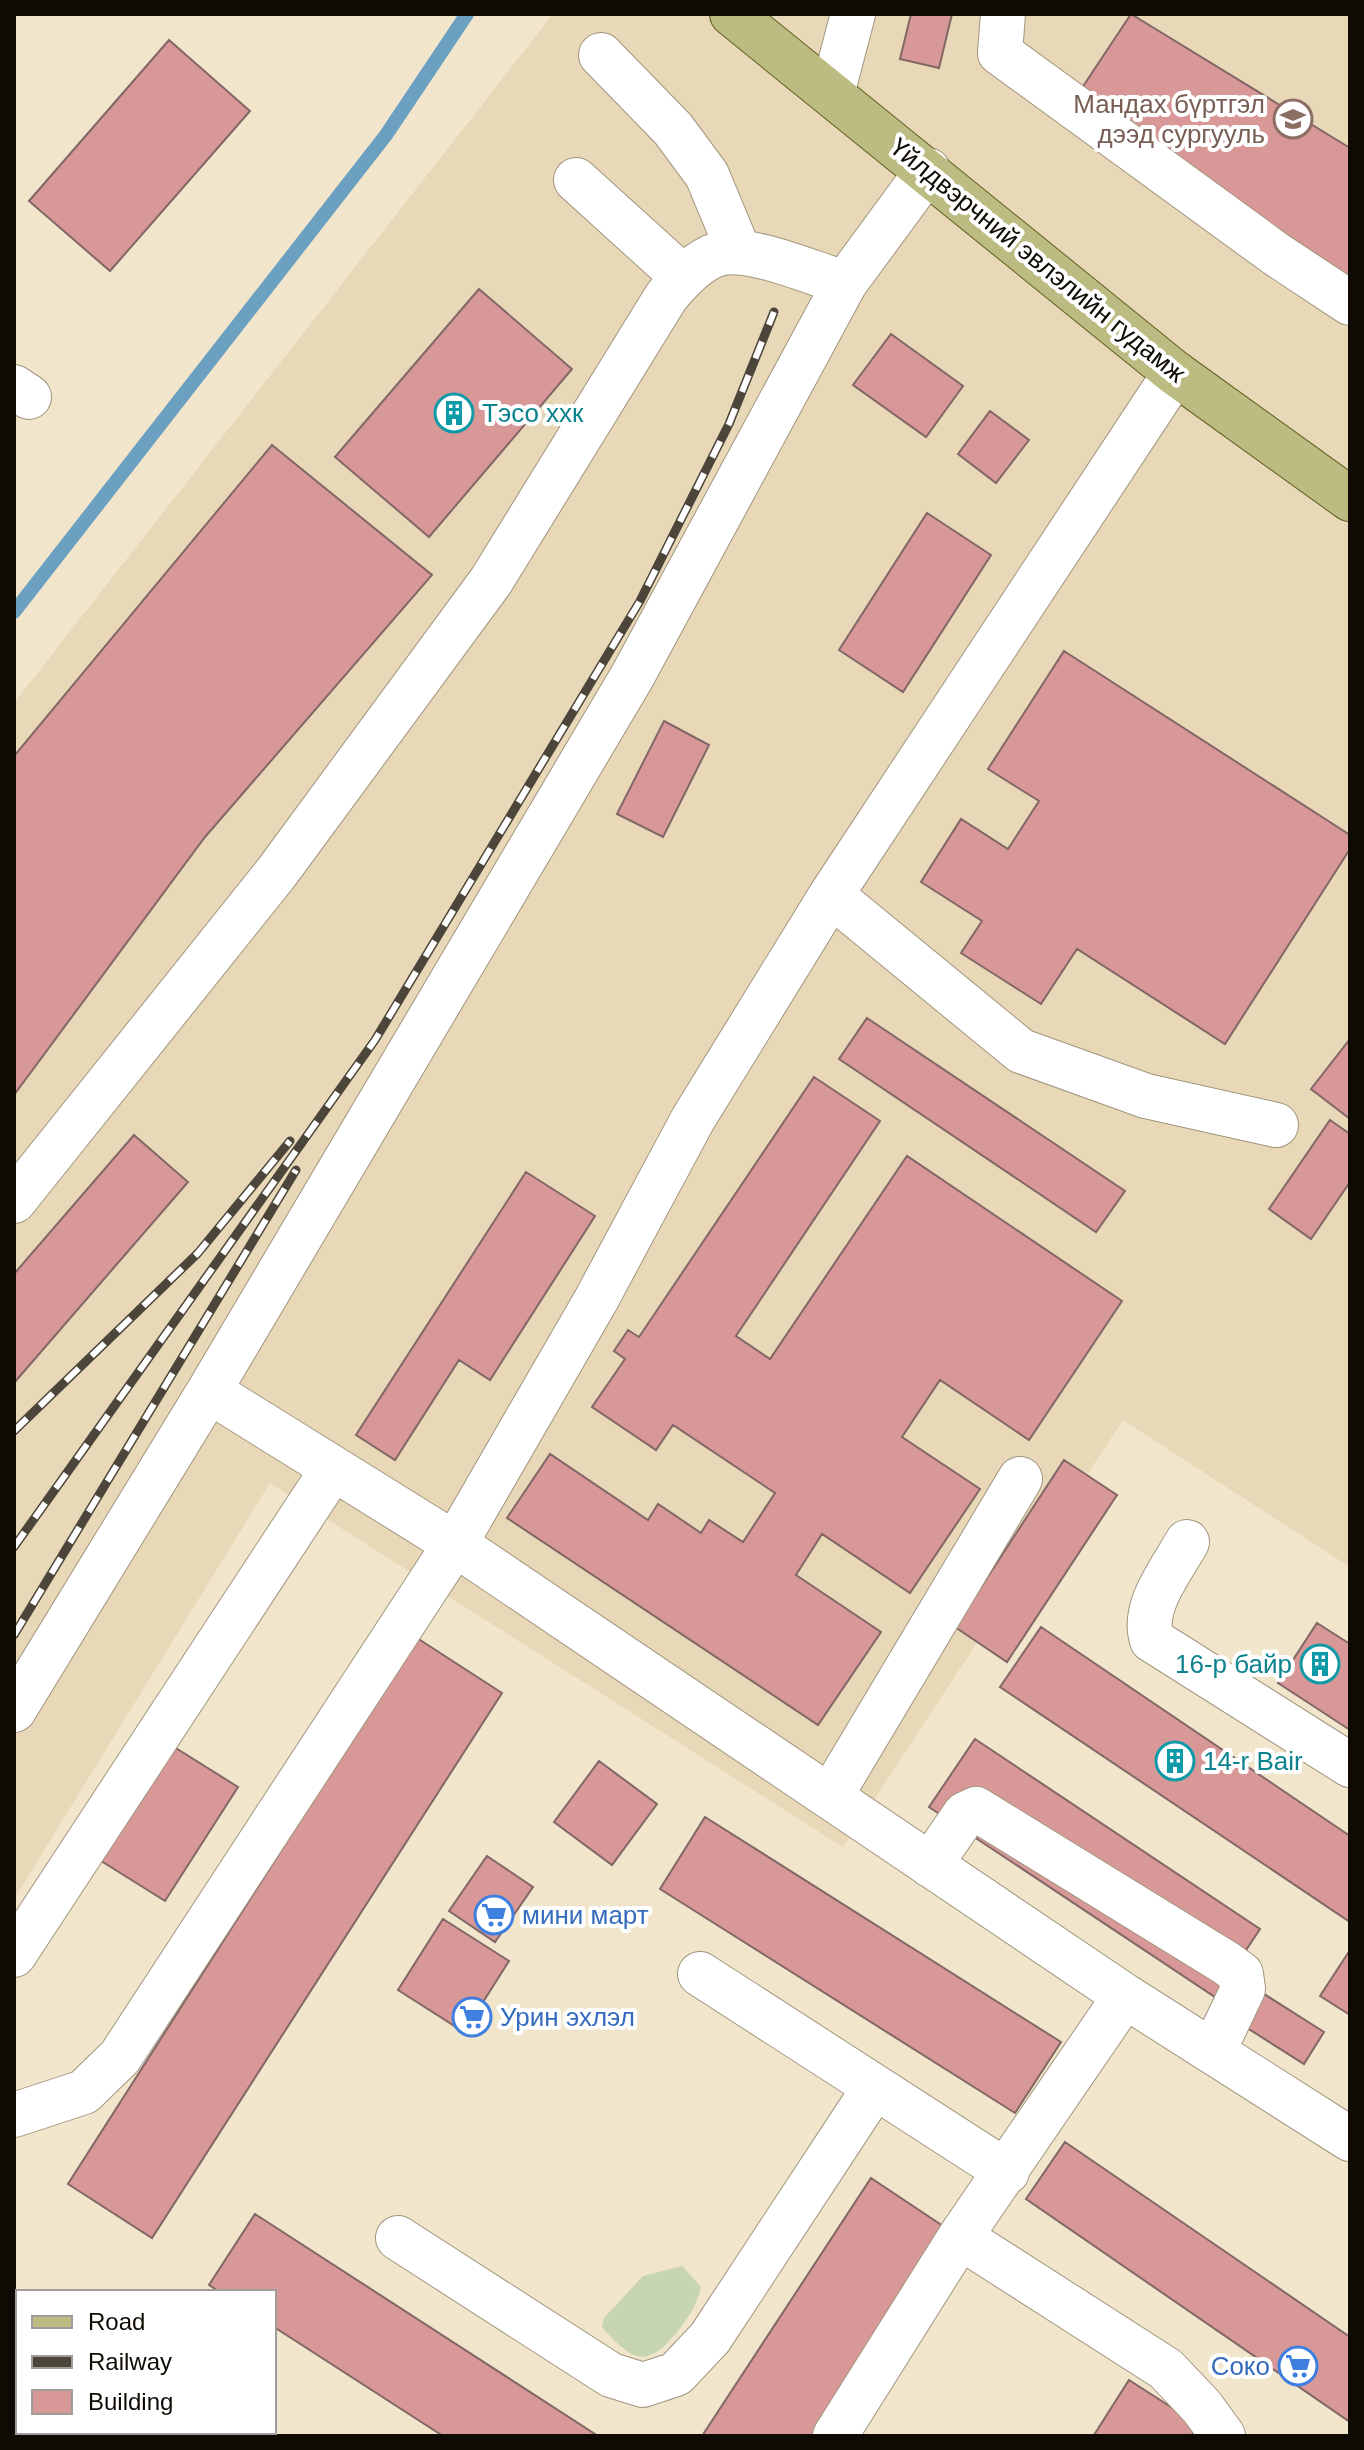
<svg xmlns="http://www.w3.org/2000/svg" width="1364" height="2450" font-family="Helvetica,sans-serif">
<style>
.built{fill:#e8d8b8}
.green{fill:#c7d5b0}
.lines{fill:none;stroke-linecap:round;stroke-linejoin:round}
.stream{stroke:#6ba0c1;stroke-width:14}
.building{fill:#d79897;stroke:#826766;stroke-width:2}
.minor-casing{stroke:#a1957e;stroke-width:46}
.major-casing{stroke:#616020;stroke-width:46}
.minor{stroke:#fff;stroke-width:44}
.major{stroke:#bbbb82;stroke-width:44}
.rail-casing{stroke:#4c463a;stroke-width:9}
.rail{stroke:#fff;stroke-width:6;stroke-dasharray:18;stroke-linecap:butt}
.labels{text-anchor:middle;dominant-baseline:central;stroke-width:8;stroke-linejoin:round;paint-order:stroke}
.education-label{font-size:26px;fill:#785e54;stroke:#fff;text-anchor:end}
.street-label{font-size:26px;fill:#0f0b04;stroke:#fff}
.culture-label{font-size:26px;fill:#0d838f;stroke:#fff;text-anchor:start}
.shop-label{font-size:26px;fill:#366cbe;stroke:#fff;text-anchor:start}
</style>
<rect width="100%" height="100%" fill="#f1e5cc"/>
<path class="built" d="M 553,14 L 1350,14 L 1350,1567 L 1123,1420 L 843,1847 L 270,1483 L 14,1899 L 14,703 Z"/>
<path class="green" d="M 682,2266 L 701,2287 C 696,2306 689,2317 677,2332 C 646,2370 632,2361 602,2327 L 604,2318 L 643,2276 Z"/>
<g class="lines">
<path class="stream" d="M 14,612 L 386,135 L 467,14"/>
</g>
<path class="building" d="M 911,14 L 952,14 L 939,68 L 900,59 Z
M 1131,14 L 1350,148 L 1350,285 L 1074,100 Z
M 169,40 L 250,111 L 110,271 L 29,201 Z
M 479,289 L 572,369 L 429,537 L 335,457 Z
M 891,334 L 963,386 L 926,437 L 853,385 Z
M 990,411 L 1029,440 L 996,483 L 958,454 Z
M 272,445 L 432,575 L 205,837 L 14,1095 L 14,756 Z
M 927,513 L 991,555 L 903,692 L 839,650 Z
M 1064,651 L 1350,835 L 1350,849 L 1225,1044 L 1077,949 L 1041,1004 L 961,953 L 982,921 L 921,882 L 961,819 L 1008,849 L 1039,801 L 988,769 Z
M 664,721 L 709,745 L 663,837 L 617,814 Z
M 867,1018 L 1125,1191 L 1096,1232 L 839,1059 Z
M 1350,1039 L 1350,1119 L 1311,1089 Z
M 814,1077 L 880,1121 L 736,1336 L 770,1359 L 907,1156 L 1122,1301 L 1029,1440 L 940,1380 L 902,1437 L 980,1489 L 910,1593 L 822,1534 L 796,1575 L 881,1632 L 818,1725 L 507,1518 L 550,1454 L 648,1520 L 658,1504 L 701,1533 L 709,1520 L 743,1542 L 775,1493 L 673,1425 L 656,1450 L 592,1407 L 625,1359 L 614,1351 L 628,1330 L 639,1337 Z
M 1330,1120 L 1350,1134 L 1350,1182 L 1311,1239 L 1269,1209 Z
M 134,1135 L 188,1182 L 14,1383 L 14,1274 Z
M 526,1172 L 595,1216 L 490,1380 L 459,1360 L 395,1460 L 356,1435 Z
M 1064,1460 L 1117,1495 L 1007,1662 L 955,1627 Z
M 1317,1623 L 1350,1644 L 1350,1730 L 1278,1683 Z
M 1041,1627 L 1350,1836 L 1350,1922 L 1000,1687 Z
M 417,1638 L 502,1693 L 152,2238 L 68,2184 Z
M 975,1739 L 1260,1929 L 1215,1997 L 929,1807 Z
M 171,1745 L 238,1787 L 165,1901 L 98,1859 Z
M 599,1761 L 657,1804 L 612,1865 L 554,1822 Z
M 705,1817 L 1061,2042 L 1015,2113 L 660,1889 Z
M 487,1856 L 533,1887 L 495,1942 L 449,1911 Z
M 443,1919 L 509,1961 L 464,2032 L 398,1990 Z
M 1350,1950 L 1350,2015 L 1320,1996 Z
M 1253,1987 L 1324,2032 L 1304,2064 L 1233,2019 Z
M 1065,2142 L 1350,2337 L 1350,2422 L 1026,2199 Z
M 871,2178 L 952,2232 L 818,2436 L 702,2436 Z
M 255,2214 L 598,2436 L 443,2436 L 274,2327 L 274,2292 L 220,2292 L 209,2285 Z
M 14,2354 L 18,2357 L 18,2432 L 128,2432 L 134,2436 L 14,2436 Z
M 1129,2380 L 1199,2425 L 1191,2436 L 1094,2435 Z"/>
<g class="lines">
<defs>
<path id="minor" d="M 1003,14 L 1000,53 L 1276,254 L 1350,303
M 601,55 L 673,129 L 707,175 L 739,252
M 832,94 L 853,14
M 576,180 L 683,277
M 14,387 L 29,397
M 831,895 L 1021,1051 L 1146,1096 L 1276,1125
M 14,1201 L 277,872 L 491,581 L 666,297 C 679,281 697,261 718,254 C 750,245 813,274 845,283
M 209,1391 L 455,1544 L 1125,1996 L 1350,2139
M 1187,1542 C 1171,1571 1141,1607 1152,1640 L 1350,1765
M 14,1710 L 209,1391 L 633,675 L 845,283 L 928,170
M 830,1797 L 1020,1479
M 930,1865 L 965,1814 L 976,1809 L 1226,1963 L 1241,1974 L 1243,1989 L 1213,2052
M 14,1955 L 332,1470
M 700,1974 L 1007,2172
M 14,2115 L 84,2092 L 120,2057 L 455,1544 L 596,1300 L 693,1119 L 831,895 L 1175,373
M 960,2237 L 1166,2369 L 1202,2407 L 1223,2436
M 398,2238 L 611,2375 L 643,2385 L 676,2374 L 710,2338 L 875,2087
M 835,2436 L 960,2237 L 1125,1996"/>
<path id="major" d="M 732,14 L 1175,373 L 1350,499"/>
</defs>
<use href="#minor" class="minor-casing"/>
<use href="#major" class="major-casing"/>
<use href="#minor" class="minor"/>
<use href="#major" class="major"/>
<defs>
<path id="rail" d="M 14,1431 L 198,1253 L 290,1141
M 14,1547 L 375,1040 L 640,601 L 729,424 L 774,312
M 14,1635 L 296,1170"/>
</defs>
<use href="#rail" class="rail-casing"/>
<use href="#rail" class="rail"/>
</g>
<defs>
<symbol id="school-ring" viewBox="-11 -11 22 22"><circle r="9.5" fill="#fff" stroke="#8d6e63" stroke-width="1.5"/><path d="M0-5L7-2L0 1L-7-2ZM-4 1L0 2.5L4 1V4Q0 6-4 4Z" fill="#8d6e63"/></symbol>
<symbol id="building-ring" viewBox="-11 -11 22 22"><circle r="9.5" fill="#fff" stroke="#0f9aa8" stroke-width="1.5"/><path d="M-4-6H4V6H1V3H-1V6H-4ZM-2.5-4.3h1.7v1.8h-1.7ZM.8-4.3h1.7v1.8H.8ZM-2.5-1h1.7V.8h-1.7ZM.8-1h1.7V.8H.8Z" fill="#0f9aa8"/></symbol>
<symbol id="supermarket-ring" viewBox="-11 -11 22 22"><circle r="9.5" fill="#fff" stroke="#3f7fe0" stroke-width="1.5"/><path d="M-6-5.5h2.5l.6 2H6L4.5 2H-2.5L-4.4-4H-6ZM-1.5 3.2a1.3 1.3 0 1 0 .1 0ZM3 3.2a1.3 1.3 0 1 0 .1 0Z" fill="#3f7fe0"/></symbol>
</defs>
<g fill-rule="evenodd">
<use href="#school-ring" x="1271" y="97" width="44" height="44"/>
<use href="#building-ring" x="432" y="391" width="44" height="44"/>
<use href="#building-ring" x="1298" y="1642" width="44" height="44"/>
<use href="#building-ring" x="1153" y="1739" width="44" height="44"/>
<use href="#supermarket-ring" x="472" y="1893" width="44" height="44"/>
<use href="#supermarket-ring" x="450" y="1995" width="44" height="44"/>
<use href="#supermarket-ring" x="1276" y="2344" width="44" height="44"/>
</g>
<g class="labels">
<g class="education-label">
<text x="1265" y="104">Мандах бүртгэл<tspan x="1265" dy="30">дээд сургууль</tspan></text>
</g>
<g class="street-label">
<text transform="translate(1038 260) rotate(39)">Үйлдвэрчний эвлэлийн гудамж</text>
</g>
<g class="culture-label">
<text x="482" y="413">Тэсо ххк</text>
<text x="1292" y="1664" text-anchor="end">16-р байр</text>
<text x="1203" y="1761">14-r Bair</text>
</g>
<g class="shop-label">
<text x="522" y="1915">мини март</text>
<text x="500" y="2017">Урин эхлэл</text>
<text x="1270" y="2366" text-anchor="end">Соко</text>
</g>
</g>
<rect width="1364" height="2450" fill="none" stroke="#0f0b04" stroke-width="32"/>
<rect x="16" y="2290" width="260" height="144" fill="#ffffff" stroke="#9f9d9b" stroke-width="2"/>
<rect x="32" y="2316" width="40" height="12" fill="#bbbb82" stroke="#9f9d9b" stroke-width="2"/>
<text x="88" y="2330" font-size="24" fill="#0f0b04">Road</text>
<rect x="32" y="2356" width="40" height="12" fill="#4c463a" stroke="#9f9d9b" stroke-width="2"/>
<text x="88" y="2370" font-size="24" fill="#0f0b04">Railway</text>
<rect x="32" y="2390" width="40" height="24" fill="#d79897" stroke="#9f9d9b" stroke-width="2"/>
<text x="88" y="2410" font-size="24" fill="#0f0b04">Building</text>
</svg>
